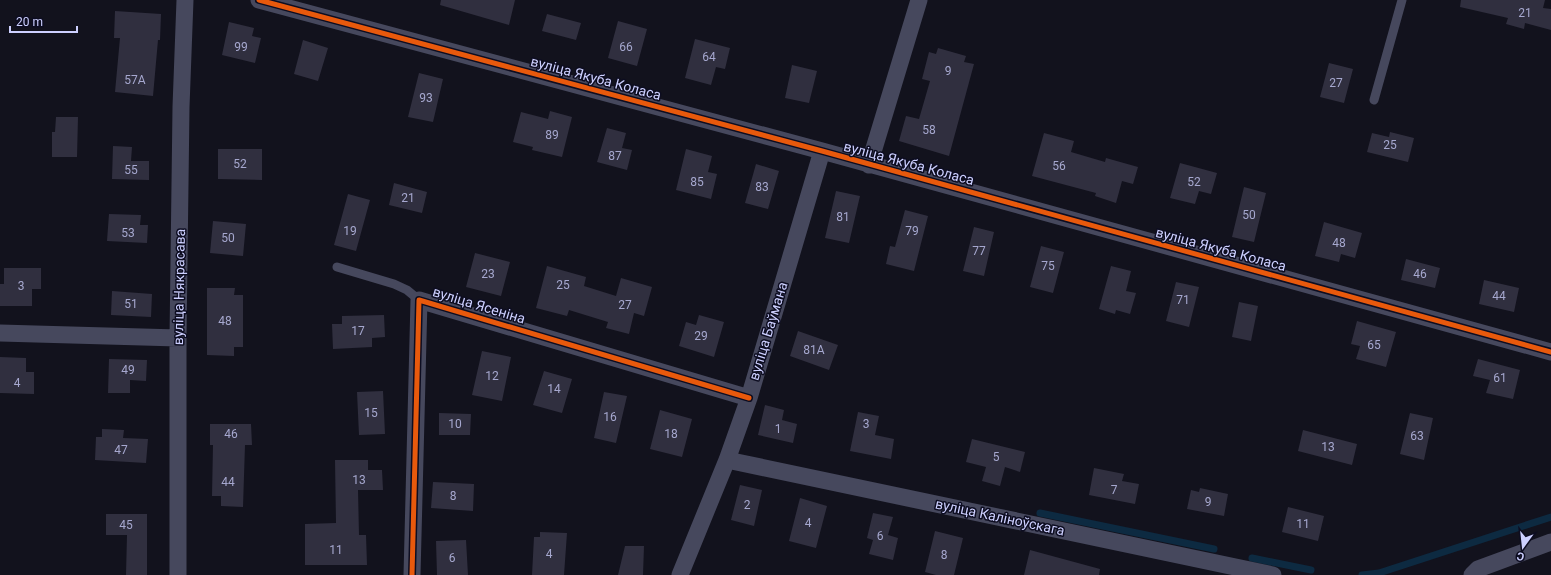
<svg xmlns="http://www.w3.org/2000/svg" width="1551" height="575" font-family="Roboto,sans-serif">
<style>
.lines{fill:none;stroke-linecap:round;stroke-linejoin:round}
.stream{stroke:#0d2a41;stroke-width:7}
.building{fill:#302f3f}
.service{stroke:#46485d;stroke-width:9}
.minor{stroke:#46485d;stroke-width:17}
.cycleway-casing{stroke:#0d0d21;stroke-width:8}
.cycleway{stroke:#e8590c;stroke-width:5}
.labels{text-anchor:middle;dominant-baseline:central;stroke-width:3;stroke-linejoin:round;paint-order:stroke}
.number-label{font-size:12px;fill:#a6a8cf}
.street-label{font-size:14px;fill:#cdd0ff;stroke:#0d0d21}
</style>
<rect width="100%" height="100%" fill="#12121d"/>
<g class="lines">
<path class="stream" d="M 1040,513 L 1214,549
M 1252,558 L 1311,570
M 1362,575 L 1379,573 L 1551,517"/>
</g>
<path class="building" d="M 441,0 L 515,0 L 509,25 L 440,5 Z
M 1461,0 L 1545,0 L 1543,8 L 1551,9 L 1551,30 L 1525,23 L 1524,29 L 1506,24 L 1508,18 L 1460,7 Z
M 115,11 L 161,14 L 160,40 L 158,40 L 153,96 L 115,92 L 120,38 L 114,38 Z
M 547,14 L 581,23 L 576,40 L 542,31 Z
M 618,21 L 647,29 L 637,66 L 608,58 Z
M 229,22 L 254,28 L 252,36 L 261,38 L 255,63 L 222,55 Z
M 695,39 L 730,48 L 725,69 L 716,67 L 711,85 L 685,78 Z
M 303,40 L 328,48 L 318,81 L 294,74 Z
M 938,48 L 966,56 L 964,62 L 974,64 L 949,156 L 899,141 L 906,116 L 919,119 L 930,81 L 922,79 L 929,52 L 936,54 Z
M 1329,63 L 1353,69 L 1344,103 L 1320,97 Z
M 792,65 L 817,71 L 809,103 L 785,98 Z
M 419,73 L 443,79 L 433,122 L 408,117 Z
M 550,111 L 572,117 L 562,157 L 532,150 L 533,147 L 513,142 L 521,112 L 548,119 Z
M 56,117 L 78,117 L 77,157 L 52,157 L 52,132 L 55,132 Z
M 607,128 L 626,133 L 622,148 L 632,150 L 627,170 L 597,162 Z
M 1390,132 L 1414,138 L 1408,162 L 1367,152 L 1372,133 L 1389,137 Z
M 1044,133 L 1074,141 L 1071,152 L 1105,162 L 1106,158 L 1138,167 L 1133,184 L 1122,181 L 1116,203 L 1095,196 L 1096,193 L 1032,176 Z
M 113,146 L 132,147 L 131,161 L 149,161 L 149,180 L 112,179 Z
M 218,149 L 262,149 L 262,180 L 218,179 Z
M 686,149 L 712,156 L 708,172 L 717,174 L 711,199 L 676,190 Z
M 1180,163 L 1217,173 L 1211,194 L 1199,191 L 1195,204 L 1170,198 Z
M 756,164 L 779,171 L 768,209 L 745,203 Z
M 394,183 L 427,192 L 422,213 L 389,205 Z
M 1244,187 L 1266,193 L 1254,242 L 1232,237 Z
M 836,191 L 860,196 L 849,243 L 825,238 Z
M 348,194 L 370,200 L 356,251 L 334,245 Z
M 905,210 L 928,216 L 914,271 L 886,264 L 890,246 L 895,247 Z
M 109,214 L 141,215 L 140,225 L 148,225 L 147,243 L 107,241 Z
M 213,221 L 246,224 L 243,256 L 210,253 Z
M 1324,222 L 1362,233 L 1355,258 L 1341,254 L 1339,262 L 1315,256 Z
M 974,227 L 994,232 L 984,276 L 963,271 Z
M 1041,246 L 1064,252 L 1053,293 L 1030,287 Z
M 475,253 L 510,262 L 501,296 L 466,287 Z
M 1406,259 L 1440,268 L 1435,288 L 1401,280 Z
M 547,266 L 586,277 L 584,286 L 616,296 L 621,278 L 652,287 L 644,316 L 634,313 L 629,334 L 606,328 L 608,322 L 569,310 L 567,316 L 536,308 Z
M 1111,266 L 1131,271 L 1126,291 L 1136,293 L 1130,314 L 1116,310 L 1115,314 L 1099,309 Z
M 4,268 L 41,268 L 41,289 L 32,289 L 32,306 L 0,306 L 0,284 L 4,284 Z
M 1484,280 L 1519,288 L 1514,312 L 1479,304 Z
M 1176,282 L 1199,287 L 1189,327 L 1166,321 Z
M 207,288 L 235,288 L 234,295 L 243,295 L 243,347 L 234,347 L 234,356 L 207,355 Z
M 112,291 L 152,294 L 151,317 L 111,315 Z
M 1239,302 L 1258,306 L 1251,341 L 1232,337 Z
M 384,315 L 385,337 L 372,338 L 372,347 L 333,349 L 332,324 L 342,324 L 342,316 Z
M 699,315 L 724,322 L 714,357 L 679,346 L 686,322 L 696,325 Z
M 1357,321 L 1396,332 L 1386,367 L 1356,359 L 1360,346 L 1351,344 Z
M 798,331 L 838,345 L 829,370 L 790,356 Z
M 482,351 L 511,357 L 502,401 L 472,395 Z
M 0,357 L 26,358 L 26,372 L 34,372 L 34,394 L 0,393 Z
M 109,359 L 147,360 L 146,381 L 130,380 L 130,393 L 108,393 Z
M 1478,359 L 1520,370 L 1513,399 L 1486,393 L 1490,380 L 1473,376 Z
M 544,371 L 572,379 L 562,413 L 533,405 Z
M 383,391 L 385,434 L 359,435 L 357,392 Z
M 604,392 L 627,396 L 616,443 L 594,438 Z
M 765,405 L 784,410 L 782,420 L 797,424 L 793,443 L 758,435 Z
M 660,410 L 692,419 L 682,457 L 650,449 Z
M 858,412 L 879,416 L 875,435 L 894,439 L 891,459 L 850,451 Z
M 439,413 L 471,414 L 470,435 L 439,435 Z
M 1410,413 L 1433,418 L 1424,460 L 1400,454 Z
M 210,424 L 251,424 L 252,445 L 245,445 L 243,507 L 221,506 L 221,496 L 212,496 L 213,445 L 210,445 Z
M 102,429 L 124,430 L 123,438 L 148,439 L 146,463 L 95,460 L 96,437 L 102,437 Z
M 1303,430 L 1357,444 L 1352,465 L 1298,451 Z
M 972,439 L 1025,452 L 1020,472 L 1005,467 L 1000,486 L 982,481 L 986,467 L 966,462 Z
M 335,460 L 368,460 L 368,470 L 382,470 L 383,490 L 358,490 L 359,535 L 366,535 L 367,565 L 305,565 L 305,524 L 336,523 Z
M 1094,468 L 1124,474 L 1122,481 L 1139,484 L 1135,504 L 1089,495 Z
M 433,482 L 474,484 L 473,511 L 431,508 Z
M 740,485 L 762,490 L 754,526 L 731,520 Z
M 1200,488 L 1228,494 L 1224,516 L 1187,509 L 1191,490 L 1199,492 Z
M 800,498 L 827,506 L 816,548 L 789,541 Z
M 1288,507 L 1324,516 L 1318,541 L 1282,532 Z
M 873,513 L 893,517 L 888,535 L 898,538 L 893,560 L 869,554 L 873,540 L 867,538 Z
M 106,514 L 147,514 L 147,575 L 126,575 L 127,535 L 106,535 Z
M 935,531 L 963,538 L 954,575 L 936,575 L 925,572 Z
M 540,532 L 567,533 L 564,575 L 532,575 L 534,537 L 540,537 Z
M 466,540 L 468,575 L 437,575 L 436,541 Z
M 625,546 L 644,546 L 643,575 L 618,575 Z
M 1030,550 L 1100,569 L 1099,575 L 1024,575 Z"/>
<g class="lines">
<path class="service" d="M 1374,100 L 1402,0
M 337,267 L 394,284 L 407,290 L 419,300"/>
<path class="minor" d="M 259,0 L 822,151 L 1551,352
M 869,165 L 919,0
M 0,333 L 178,338
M 727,460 L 1273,575
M 178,575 L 178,338 L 181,107 L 185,0
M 412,575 L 419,300 L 749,398
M 680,575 L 727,460 L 749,398 L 822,151
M 1472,575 L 1478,569 L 1551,542"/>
<defs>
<path id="cycleway" d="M 259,0 L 822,151 L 1551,352
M 412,575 L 419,300 L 749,398"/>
</defs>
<use href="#cycleway" class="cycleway-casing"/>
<use href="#cycleway" class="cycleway"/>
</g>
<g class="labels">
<g class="number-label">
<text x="1525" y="13">21</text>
<text x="241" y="47">99</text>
<text x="626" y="47">66</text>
<text x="709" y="57">64</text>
<text x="948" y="71">9</text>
<text x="135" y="80">57А</text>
<text x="1336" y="83">27</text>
<text x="426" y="98">93</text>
<text x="929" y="130">58</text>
<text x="552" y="135">89</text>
<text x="1390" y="145">25</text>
<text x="615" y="156">87</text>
<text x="240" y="164">52</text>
<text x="1059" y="166">56</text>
<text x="131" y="170">55</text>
<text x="697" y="182">85</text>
<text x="1194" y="182">52</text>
<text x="762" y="187">83</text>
<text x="408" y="198">21</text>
<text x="1249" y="215">50</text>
<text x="843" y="217">81</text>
<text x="350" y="231">19</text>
<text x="912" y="231">79</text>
<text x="128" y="233">53</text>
<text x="228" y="238">50</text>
<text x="1339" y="243">48</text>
<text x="979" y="251">77</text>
<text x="1048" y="266">75</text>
<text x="488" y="274">23</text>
<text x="1420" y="274">46</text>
<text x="563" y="285">25</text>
<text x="21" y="286">3</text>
<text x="1499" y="296">44</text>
<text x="1183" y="300">71</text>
<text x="131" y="304">51</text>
<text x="625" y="305">27</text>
<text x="225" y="321">48</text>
<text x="358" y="331">17</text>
<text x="701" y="336">29</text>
<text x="1374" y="345">65</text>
<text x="814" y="350">81А</text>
<text x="128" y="370">49</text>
<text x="492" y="376">12</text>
<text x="1500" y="378">61</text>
<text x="17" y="383">4</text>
<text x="554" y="389">14</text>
<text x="371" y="413">15</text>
<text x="610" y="417">16</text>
<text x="455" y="424">10</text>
<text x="866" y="424">3</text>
<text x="778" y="429">1</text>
<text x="231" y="434">46</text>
<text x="671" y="434">18</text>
<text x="1417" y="436">63</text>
<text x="1328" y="447">13</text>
<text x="121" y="450">47</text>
<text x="996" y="457">5</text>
<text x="359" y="480">13</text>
<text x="228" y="482">44</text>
<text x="1114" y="490">7</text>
<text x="453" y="496">8</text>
<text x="1208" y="502">9</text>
<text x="747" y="505">2</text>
<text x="808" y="523">4</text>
<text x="1303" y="524">11</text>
<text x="126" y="525">45</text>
<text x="880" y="536">6</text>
<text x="336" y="550">11</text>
<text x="549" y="554">4</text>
<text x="944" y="555">8</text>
<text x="452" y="558">6</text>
</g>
<g class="street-label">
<text transform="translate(596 78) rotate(15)">вуліца Якуба Коласа</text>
<text transform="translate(909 163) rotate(15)">вуліца Якуба Коласа</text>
<text transform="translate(1221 249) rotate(15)">вуліца Якуба Коласа</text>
<text transform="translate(179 287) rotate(-89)">вуліца Някрасава</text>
<text transform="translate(479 305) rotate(17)">вуліца Ясеніна</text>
<text transform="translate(768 331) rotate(-73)">вуліца Баўмана</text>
<text transform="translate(1000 517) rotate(12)">вуліца Каліноўскага</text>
</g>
</g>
<g transform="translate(1523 547) rotate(195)" stroke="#0d0d21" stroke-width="3" paint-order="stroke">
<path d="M0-3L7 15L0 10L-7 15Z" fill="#cdd0ff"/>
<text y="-6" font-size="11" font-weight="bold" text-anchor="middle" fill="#cdd0ff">С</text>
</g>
<path d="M10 26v6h67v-6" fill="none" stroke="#cdd0ff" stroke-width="2"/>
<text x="16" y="26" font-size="12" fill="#cdd0ff" stroke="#0d0d21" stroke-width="3" paint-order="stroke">20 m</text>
</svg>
